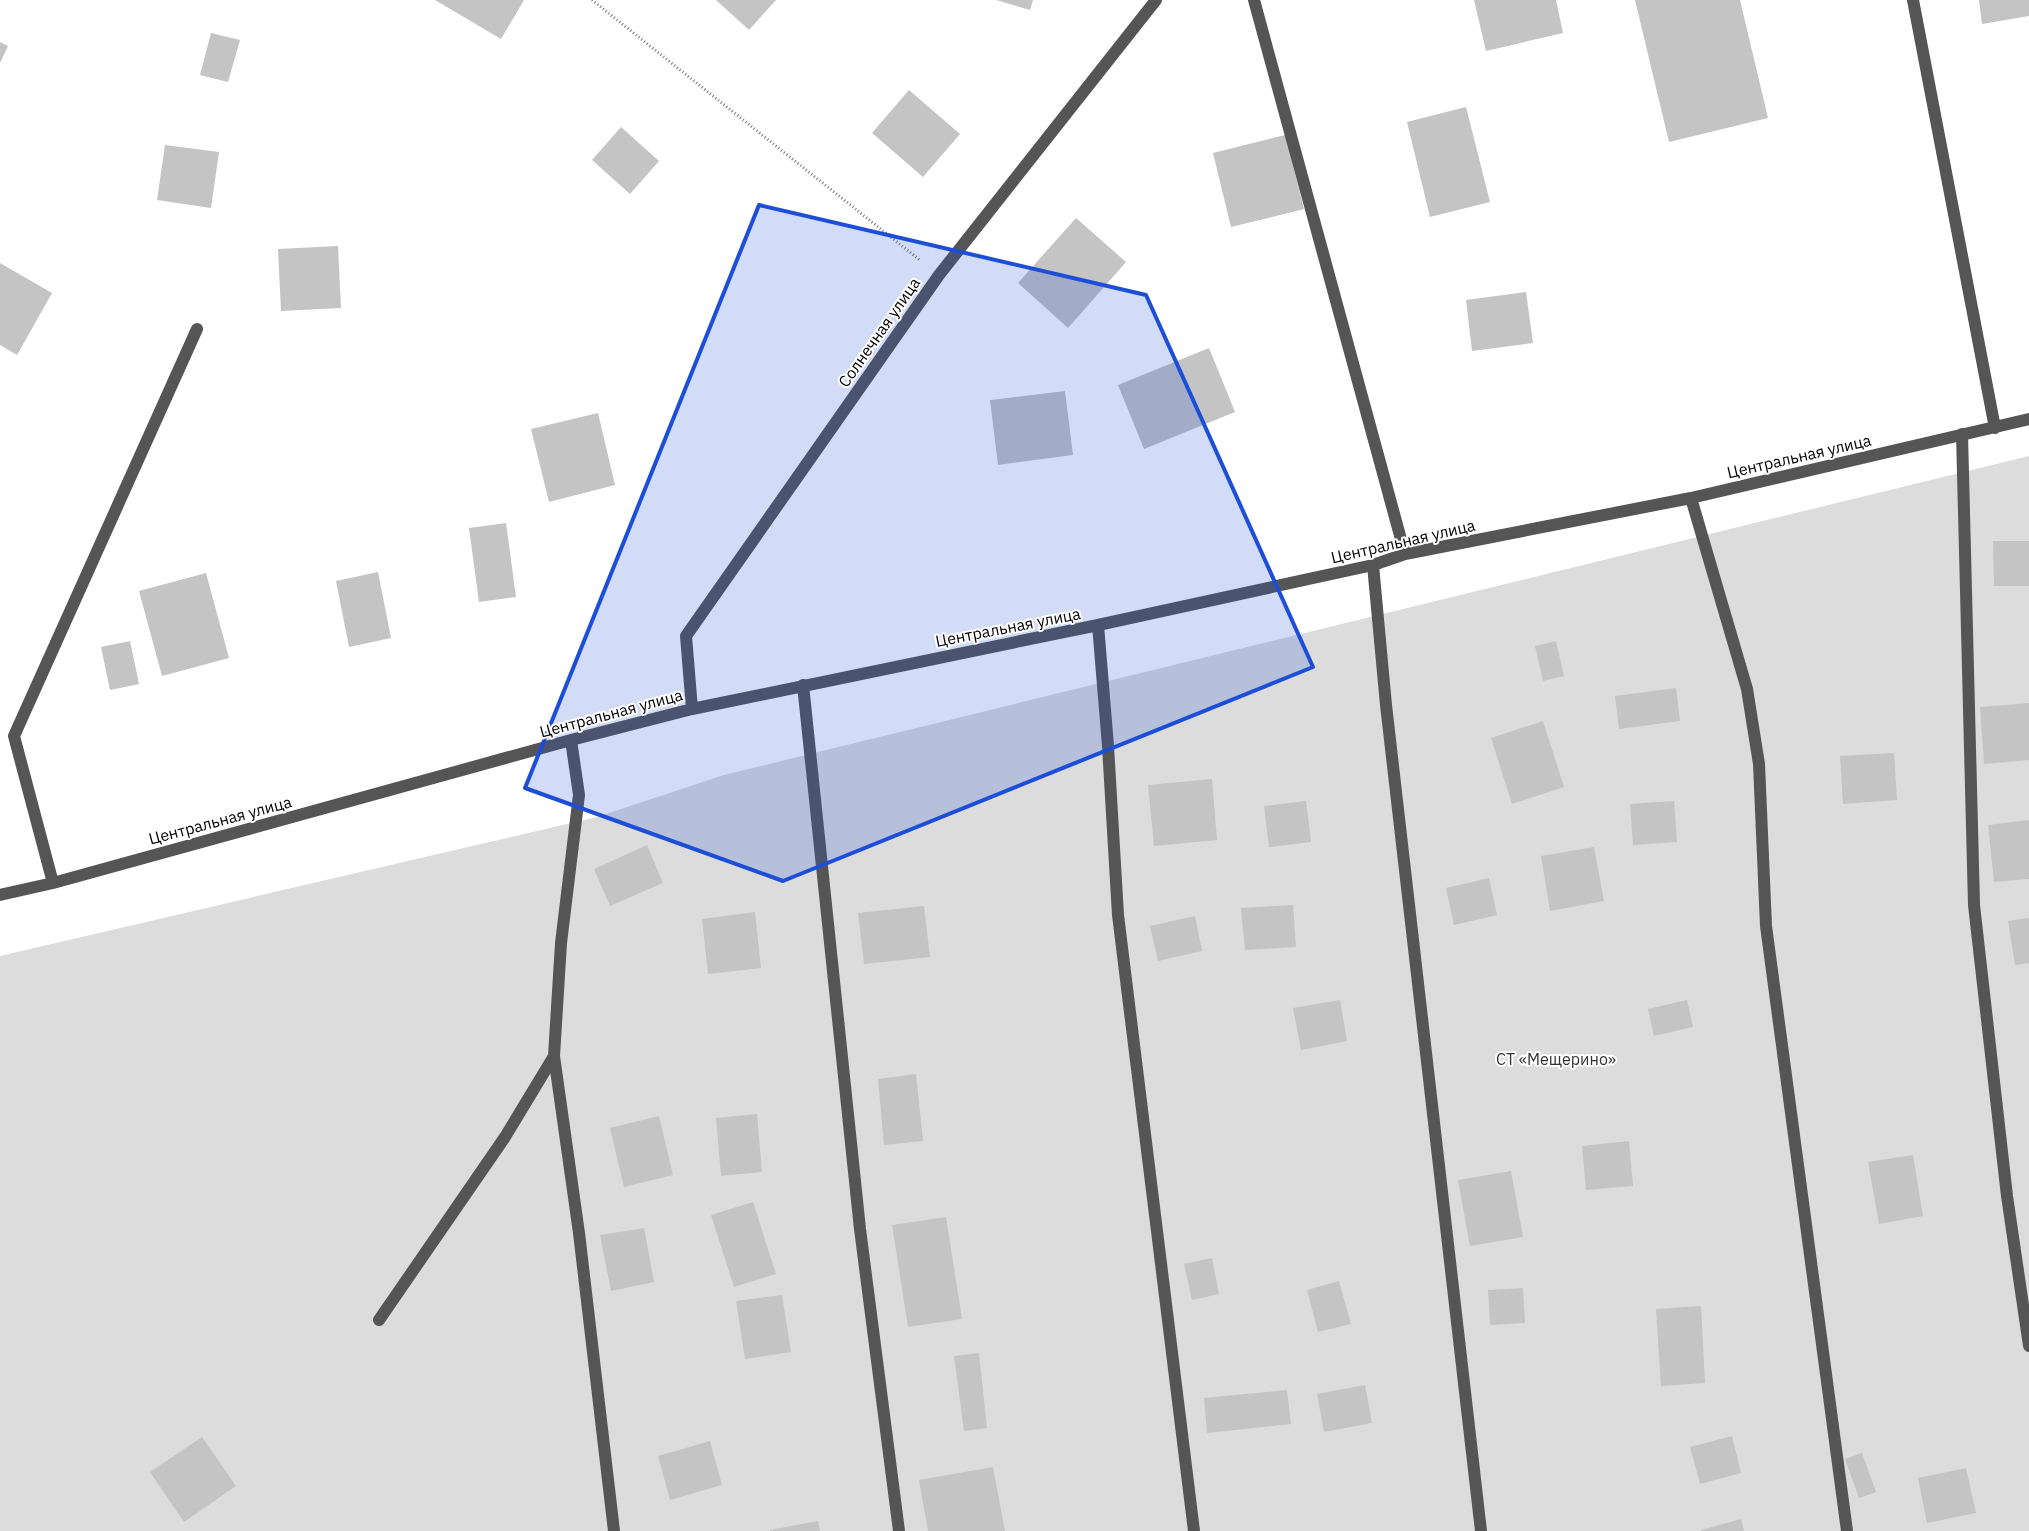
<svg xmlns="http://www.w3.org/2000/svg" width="2029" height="1531" font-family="'IBM Plex Sans',sans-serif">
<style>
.green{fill:#dcdcdc}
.building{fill:#c4c4c4}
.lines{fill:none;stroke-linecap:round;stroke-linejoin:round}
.path{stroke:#777;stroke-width:3;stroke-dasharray:1 2.5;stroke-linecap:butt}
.minor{stroke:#555;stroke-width:12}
.marked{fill:#1d4ed8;fill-opacity:0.2;stroke:#1d4ed8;stroke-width:4;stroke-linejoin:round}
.labels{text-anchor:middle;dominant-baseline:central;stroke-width:4;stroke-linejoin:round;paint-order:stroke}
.street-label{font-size:16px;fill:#000;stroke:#fff}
.park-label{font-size:16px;fill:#333;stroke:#fff}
</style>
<rect width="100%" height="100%" fill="#fff"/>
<path class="green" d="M 2029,456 L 2029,1531 L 0,1531 L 0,956 L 597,817 L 724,775 Z"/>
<path class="building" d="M 435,0 L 524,0 L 501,39 Z
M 716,0 L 776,0 L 749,30 Z
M 996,0 L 1033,0 L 1030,10 Z
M 1474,0 L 1556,0 L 1563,33 L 1486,51 Z
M 1635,0 L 1740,0 L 1768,118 L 1669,142 Z
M 1979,0 L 2029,0 L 2029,16 L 1982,24 Z
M 211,33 L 240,40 L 228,82 L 200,75 Z
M 0,42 L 8,46 L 0,63 Z
M 909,90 L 960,134 L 923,177 L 872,133 Z
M 1466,107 L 1490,202 L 1430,217 L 1407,122 Z
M 621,127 L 659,161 L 630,194 L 592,160 Z
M 1285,135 L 1304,209 L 1231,227 L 1213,153 Z
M 165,145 L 219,152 L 211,208 L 157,200 Z
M 1076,218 L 1126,262 L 1068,328 L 1018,283 Z
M 338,246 L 341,308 L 281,311 L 278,249 Z
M 0,263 L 52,293 L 17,355 L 0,345 Z
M 1526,292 L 1533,343 L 1472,351 L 1466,300 Z
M 1209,348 L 1235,412 L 1144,449 L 1118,385 Z
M 1065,391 L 1073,455 L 998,465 L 990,400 Z
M 598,413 L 615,485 L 549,502 L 531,429 Z
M 506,523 L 516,597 L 479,602 L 469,528 Z
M 1993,541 L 2029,541 L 2029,586 L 1994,586 Z
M 378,572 L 391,638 L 349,647 L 336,581 Z
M 206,573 L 229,658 L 162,676 L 139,591 Z
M 130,641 L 139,684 L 110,690 L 101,647 Z
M 1556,641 L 1564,676 L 1543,681 L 1535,646 Z
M 1676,688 L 1680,721 L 1619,729 L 1615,696 Z
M 2029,703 L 2029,760 L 1984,764 L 1980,707 Z
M 1543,721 L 1564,787 L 1512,804 L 1491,738 Z
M 1894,753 L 1897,800 L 1843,804 L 1840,756 Z
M 1212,779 L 1217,840 L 1154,846 L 1148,785 Z
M 1306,801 L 1311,842 L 1269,847 L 1264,806 Z
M 1674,801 L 1677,842 L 1633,845 L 1630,804 Z
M 2029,820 L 2029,879 L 1994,882 L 1988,825 Z
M 647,845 L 663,883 L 610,906 L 594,869 Z
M 1594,847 L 1604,901 L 1550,911 L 1541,856 Z
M 1489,878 L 1497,915 L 1454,925 L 1446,888 Z
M 1293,905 L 1296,947 L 1245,950 L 1241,908 Z
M 924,906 L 930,957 L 864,964 L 858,913 Z
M 755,912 L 761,968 L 708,974 L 702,919 Z
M 1195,916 L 1202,951 L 1158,961 L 1150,926 Z
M 2029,918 L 2029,963 L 2015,965 L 2008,921 Z
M 1340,1000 L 1347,1041 L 1301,1050 L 1293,1008 Z
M 1687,1000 L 1693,1027 L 1654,1036 L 1648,1009 Z
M 916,1074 L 923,1141 L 884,1145 L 878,1079 Z
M 757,1114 L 762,1172 L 721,1176 L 716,1118 Z
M 659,1116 L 673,1175 L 624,1187 L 610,1128 Z
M 1629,1141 L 1633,1186 L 1586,1190 L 1582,1146 Z
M 1913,1155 L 1923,1216 L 1879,1224 L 1868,1162 Z
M 1511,1171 L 1523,1237 L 1470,1246 L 1458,1180 Z
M 753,1202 L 776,1274 L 734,1287 L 711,1215 Z
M 946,1217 L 962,1319 L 908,1327 L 892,1225 Z
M 644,1228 L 654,1282 L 611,1291 L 600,1235 Z
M 1212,1258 L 1219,1294 L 1192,1300 L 1184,1264 Z
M 1339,1281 L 1351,1324 L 1318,1332 L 1307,1290 Z
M 1523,1288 L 1525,1323 L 1490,1325 L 1488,1290 Z
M 782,1295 L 791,1352 L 745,1359 L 736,1301 Z
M 1701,1306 L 1705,1383 L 1661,1386 L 1656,1309 Z
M 979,1353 L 987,1428 L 964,1431 L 954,1356 Z
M 1365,1385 L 1372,1423 L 1324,1432 L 1317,1394 Z
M 1287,1390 L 1291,1424 L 1207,1433 L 1204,1398 Z
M 1732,1436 L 1741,1473 L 1700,1484 L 1690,1447 Z
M 202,1437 L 236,1486 L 184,1522 L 150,1472 Z
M 710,1441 L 722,1485 L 670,1500 L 658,1456 Z
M 1862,1453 L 1876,1492 L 1859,1498 L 1845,1459 Z
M 993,1467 L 1005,1531 L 928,1531 L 919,1480 Z
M 1966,1468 L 1976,1513 L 1927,1523 L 1918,1478 Z
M 1741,1519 L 1744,1531 L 1701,1531 L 1701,1530 Z
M 818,1521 L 820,1531 L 770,1531 L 770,1530 Z"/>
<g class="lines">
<path class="path" d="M 592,0 L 921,261"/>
<path class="minor" d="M 1254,0 L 1405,554
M 1913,0 L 1995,428
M 1962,434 L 1974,905 L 2007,1196 L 2029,1346
M 1691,498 L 1747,689 L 1759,764 L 1766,926 L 1847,1531
M 1373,565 L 1386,705 L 1481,1531
M 1098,625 L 1108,746 L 1118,915 L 1194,1531
M 803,685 L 860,1229 L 899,1531
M 692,709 L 686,636 L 939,275 L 1156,0
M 53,883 L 14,736 L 197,329
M 0,895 L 53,883 L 571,740 L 692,709 L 1098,625 L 1373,565 L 1405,554 L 1691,498 L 2029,419
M 554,1056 L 579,1233 L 614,1531
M 379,1320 L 505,1137 L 554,1056 L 561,943 L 579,795 L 571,740"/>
</g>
<path class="marked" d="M 759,205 L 1146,295 L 1313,667 L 783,881 L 525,788 Z"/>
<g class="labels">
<g class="street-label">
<text transform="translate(879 332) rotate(-55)">Солнечная улица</text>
<text transform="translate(1799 456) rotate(-13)">Центральная улица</text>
<text transform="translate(1403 541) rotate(-13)">Центральная улица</text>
<text transform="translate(1008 627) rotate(-11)">Центральная улица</text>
<text transform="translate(611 713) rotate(-15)">Центральная улица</text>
<text transform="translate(220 820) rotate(-15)">Центральная улица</text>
</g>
<g class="park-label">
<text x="1556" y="1059">СТ «Мещерино»</text>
</g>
</g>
</svg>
